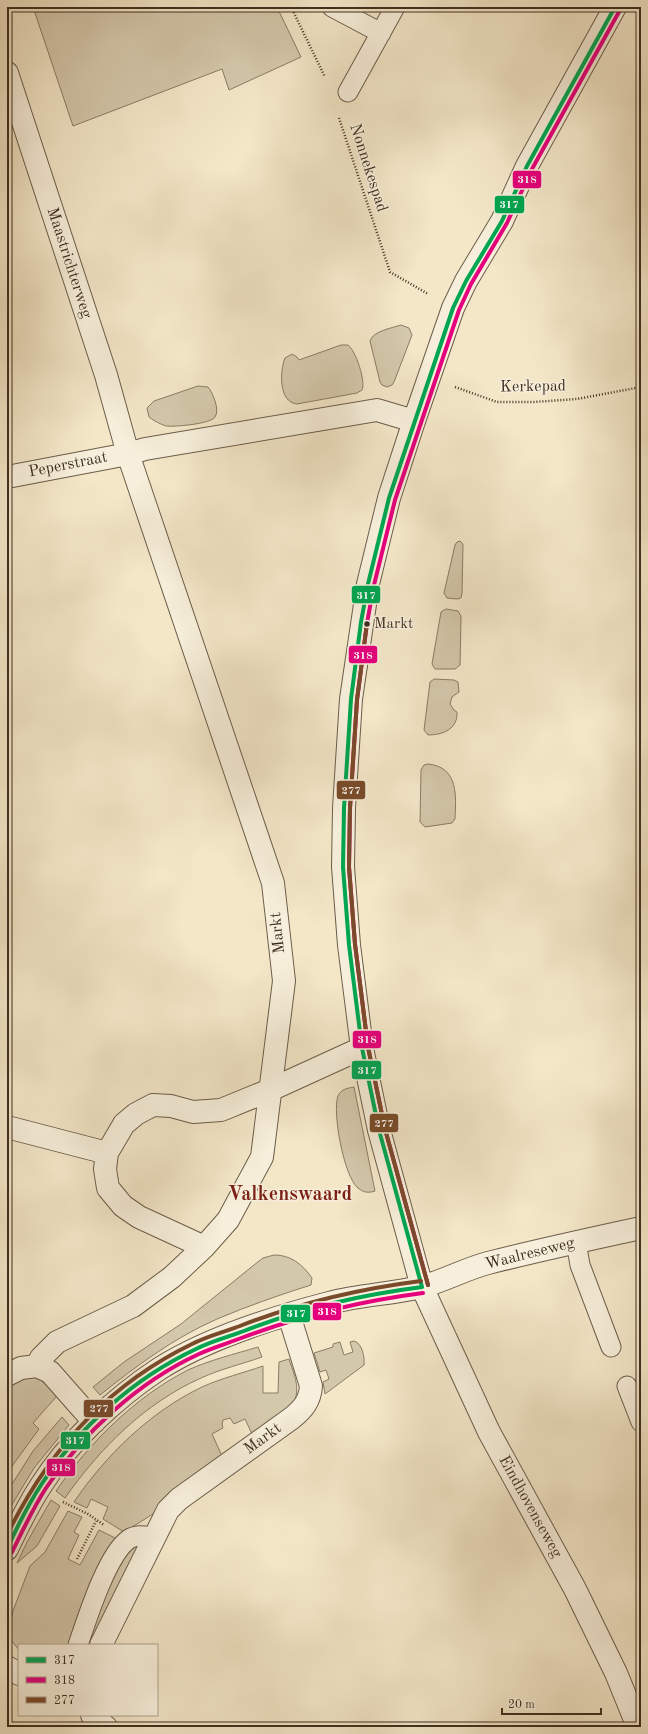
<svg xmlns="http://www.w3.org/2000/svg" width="648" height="1734" font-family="'Old Standard TT',serif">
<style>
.green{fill:#d4c8ab;stroke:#897c66}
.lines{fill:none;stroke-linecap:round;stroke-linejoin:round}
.service-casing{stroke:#6b5d4a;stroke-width:21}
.pedestrian-casing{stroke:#6b5d4a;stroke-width:24}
.minor-casing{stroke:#6b5d4a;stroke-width:24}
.path{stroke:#3e2f20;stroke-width:2.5;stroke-dasharray:1 2;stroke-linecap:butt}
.service{stroke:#f7efdb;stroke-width:19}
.pedestrian{stroke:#f7efdb;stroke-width:22}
.minor{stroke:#f7efdb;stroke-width:22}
.bus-1-casing{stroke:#f7efdb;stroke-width:7}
.bus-2-casing{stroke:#f7efdb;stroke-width:7}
.bus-3-casing{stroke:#f7efdb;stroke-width:7}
.bus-1{stroke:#00a651;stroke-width:4}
.bus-2{stroke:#e5007d;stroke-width:4}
.bus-3{stroke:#7a4b2a;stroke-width:4}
.bus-dot{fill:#3e2f20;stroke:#f7efdb;stroke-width:1.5}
.labels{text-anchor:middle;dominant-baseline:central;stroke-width:3;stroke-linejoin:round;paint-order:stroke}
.bus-label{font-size:15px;fill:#3e2f20;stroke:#f7efdb;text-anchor:start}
.street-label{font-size:16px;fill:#3e2f20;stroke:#f7efdb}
.district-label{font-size:20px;font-weight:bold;fill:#7a1f14;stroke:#f7efdb}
.line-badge{stroke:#f7efdb;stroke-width:1.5}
.badge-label{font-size:11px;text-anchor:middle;font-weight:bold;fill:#fff}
</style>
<rect width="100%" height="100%" fill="#f3e7c8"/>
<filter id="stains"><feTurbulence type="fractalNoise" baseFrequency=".005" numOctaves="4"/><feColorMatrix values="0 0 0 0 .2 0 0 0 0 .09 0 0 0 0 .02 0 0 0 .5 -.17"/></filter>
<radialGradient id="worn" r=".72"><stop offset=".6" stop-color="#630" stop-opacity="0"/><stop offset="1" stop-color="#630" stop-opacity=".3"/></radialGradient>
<path class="green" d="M 33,7 L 277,7 L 301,57 L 229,90 L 222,69 L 73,126 Z
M 401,325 L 409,328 L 412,335 L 394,382 L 392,385 L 387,387 L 382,385 L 380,382 L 370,341 C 373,331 392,328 401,325 Z
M 341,345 L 348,345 C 356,351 366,382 362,390 L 357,393 L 297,404 C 278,402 280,370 285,358 L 292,354 L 297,357 L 299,360 Z
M 198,386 L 208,387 C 213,393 220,410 215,417 C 211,424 174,427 166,426 C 160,424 154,421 149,417 L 147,408 L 154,401 Z
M 460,541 L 463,544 L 462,593 L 461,598 L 457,599 L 447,598 L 444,593 L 455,545 L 457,542 Z
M 446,609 L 458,611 L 461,616 L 460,665 L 455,669 L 435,669 L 432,664 L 441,612 Z
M 434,679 L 454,680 L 458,682 L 459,692 L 452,697 L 450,704 L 454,710 L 457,712 C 458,729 443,735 428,735 L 424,730 L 430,682 Z
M 428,764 C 459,767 456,797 455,819 L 452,823 L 425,827 L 420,822 L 421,770 L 424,765 Z
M 354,1087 L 375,1191 C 369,1193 364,1193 358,1188 C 344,1177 332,1112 338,1096 C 341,1089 348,1088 354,1087 Z
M 274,1255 C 291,1255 302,1264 312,1278 L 311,1285 C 279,1295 248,1306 217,1319 C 174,1338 136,1366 100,1395 L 93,1387 L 124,1362 L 181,1324 L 254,1265 L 263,1258 Z
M 354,1341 C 362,1343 365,1357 364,1365 L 325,1394 L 323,1382 L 329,1379 L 326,1370 L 320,1372 L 314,1353 L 333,1347 L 333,1344 L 340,1342 L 344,1355 L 353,1352 L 350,1342 Z
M 258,1347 L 262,1357 C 242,1364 221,1369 201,1378 C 145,1403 100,1448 65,1498 L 56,1491 C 89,1443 135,1397 188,1370 C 210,1360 235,1354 258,1347 Z
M 289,1359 C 294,1375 302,1390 292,1405 L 252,1434 L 245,1419 L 234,1424 L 230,1418 L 223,1420 L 222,1424 L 223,1428 L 212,1434 L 222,1456 L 161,1503 L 153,1514 L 124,1532 L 103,1519 L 108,1507 L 91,1499 L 87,1508 L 74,1502 C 106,1455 150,1412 202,1387 C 222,1378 243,1373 263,1366 L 263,1393 L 278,1393 L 279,1362 Z
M 35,1377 L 42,1381 L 57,1396 L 33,1423 L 39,1429 L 7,1473 L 7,1389 L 19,1379 Z
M 62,1417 L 69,1425 L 34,1468 L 7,1513 L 7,1492 L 33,1451 Z
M 51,1500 L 60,1506 L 37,1546 L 17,1563 L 27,1542 Z
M 68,1511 L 82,1517 L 74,1532 L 79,1535 L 68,1559 L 80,1565 L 99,1530 L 117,1539 L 70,1645 L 19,1645 L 19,1650 L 11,1640 L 9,1629 L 13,1611 L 30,1566 L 45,1552 Z
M 135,1545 L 138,1546 L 89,1645 L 86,1645 L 112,1578 L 129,1548 Z"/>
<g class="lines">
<defs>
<path id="service" d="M 332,7 L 381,33
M 348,92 L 395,7
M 576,1242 L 580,1265 L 611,1347
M 627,1386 L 641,1422
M 78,1645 C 87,1619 107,1554 129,1539 C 137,1534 145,1536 153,1537"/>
<path id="pedestrian" d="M 7,1127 L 107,1153
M 204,1247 L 139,1217 L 123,1206 L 108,1188 L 105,1169 L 107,1153 L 124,1124 L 136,1114 L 153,1105 L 171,1106 L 193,1112 L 221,1110 L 270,1090 L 362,1048
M 37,1366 L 41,1358 L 57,1342 L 133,1306 L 172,1277 L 204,1247 L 228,1220 L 262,1157 L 284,981 L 273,883 L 128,454"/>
<path id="minor" d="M 615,7 L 527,166 L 502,221 L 466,281 L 453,308 L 414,421 L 389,498 L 368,584 L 351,699 L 344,808 L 343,867 L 349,945 L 362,1048 L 379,1130 L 422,1287 L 489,1432 L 575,1589 L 616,1673 L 638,1727
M 7,73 L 106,375 L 128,454
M 7,477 L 128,454 L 145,449 L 377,410 L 414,421
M 7,1375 L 21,1368 L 37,1366 L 50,1372 L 94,1422
M 7,1549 C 17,1528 27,1507 40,1487 C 68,1442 115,1398 159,1369 C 206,1339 275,1317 329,1303 C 359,1295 391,1294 421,1287 C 444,1281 465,1269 488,1263 C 539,1250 590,1239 641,1228
M 101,1645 L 168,1510 L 179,1499 L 292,1418 C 303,1409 310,1401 311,1386 L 289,1315
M 7,1667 L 19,1674
M 92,1715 L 106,1727"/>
</defs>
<use href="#service" class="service-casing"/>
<use href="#pedestrian" class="pedestrian-casing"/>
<use href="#minor" class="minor-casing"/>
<path class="path" d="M 291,7 L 325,77
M 339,118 L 390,272 L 428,294
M 455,387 L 497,402 L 534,402 L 577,399 L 641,387
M 63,1502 L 88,1514 L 104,1525
M 77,1559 L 96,1521"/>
<use href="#service" class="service"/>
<use href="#pedestrian" class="pedestrian"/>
<use href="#minor" class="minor"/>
<defs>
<path id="bus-1" d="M 422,1287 L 379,1130 L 362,1048 L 349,945 L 343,867 L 344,808 L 351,699 L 361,622 L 368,584 L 389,498 L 453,308 L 466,281 L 502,221 L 527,166 L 615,7
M 7,1549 C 17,1527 28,1505 41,1485 C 78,1428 134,1378 196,1349 C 211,1341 228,1337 244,1331 C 302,1308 360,1295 422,1287"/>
<path id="bus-2" d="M 428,1285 L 385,1129 L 368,1047 L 355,944 L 349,867 L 350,808 L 357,700 L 367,623 L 374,585 L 395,500 L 459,310 L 471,284 L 507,223 L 532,169 L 620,10
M 12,1552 C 23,1530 33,1508 46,1488 C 84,1432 138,1382 199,1354 C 214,1347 229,1343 244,1337 C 303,1315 361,1301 423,1293"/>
<path id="bus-3" d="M 367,623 L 357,700 L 350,808 L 349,867 L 355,944 L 368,1047 L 385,1129 L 428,1285
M 7,1535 C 48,1451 107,1385 192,1344 C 207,1336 224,1332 240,1326 C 299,1303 358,1289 421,1281"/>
</defs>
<use href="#bus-1" class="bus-1-casing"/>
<use href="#bus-2" class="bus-2-casing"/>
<use href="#bus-3" class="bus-3-casing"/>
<use href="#bus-1" class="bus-1"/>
<use href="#bus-2" class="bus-2"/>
<use href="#bus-3" class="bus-3"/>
</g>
<circle class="bus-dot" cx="367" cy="624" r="3.5"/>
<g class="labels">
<g class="bus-label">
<text x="374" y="624">Markt</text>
</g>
<g class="street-label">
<text transform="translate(368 168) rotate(72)">Nonnekespad</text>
<text transform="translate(69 263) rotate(72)">Maastrichterweg</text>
<text transform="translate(533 387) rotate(-1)">Kerkepad</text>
<text transform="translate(68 465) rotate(-11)">Peperstraat</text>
<text transform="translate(278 933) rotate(-96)">Markt</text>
<text transform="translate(530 1254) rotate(-14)">Waalreseweg</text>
<text transform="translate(263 1439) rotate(-36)">Markt</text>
<text transform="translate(530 1507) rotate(61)">Eindhovenseweg</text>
</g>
<g class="district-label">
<text x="290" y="1195">Valkenswaard</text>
</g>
</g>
<g class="line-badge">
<rect x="512" y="170" width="30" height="19" rx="4" fill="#e5007d"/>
<rect x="494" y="195" width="31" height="19" rx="4" fill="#00a651"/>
<rect x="351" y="585" width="30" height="19" rx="4" fill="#00a651"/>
<rect x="348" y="645" width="30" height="19" rx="4" fill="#e5007d"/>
<rect x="336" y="780" width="30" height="20" rx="4" fill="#7a4b2a"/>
<rect x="352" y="1030" width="30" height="19" rx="4" fill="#e5007d"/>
<rect x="351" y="1060" width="31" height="20" rx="4" fill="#00a651"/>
<rect x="369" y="1113" width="30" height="20" rx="4" fill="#7a4b2a"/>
<rect x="312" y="1302" width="30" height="19" rx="4" fill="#e5007d"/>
<rect x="280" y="1304" width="31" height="19" rx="4" fill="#00a651"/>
<rect x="83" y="1399" width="31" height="19" rx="4" fill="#7a4b2a"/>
<rect x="60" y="1431" width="31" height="19" rx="4" fill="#00a651"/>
<rect x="46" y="1458" width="30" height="19" rx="4" fill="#e5007d"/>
</g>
<g class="badge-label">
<text x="527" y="183">318</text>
<text x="509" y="208">317</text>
<text x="366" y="599">317</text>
<text x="363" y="659">318</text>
<text x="351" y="794">277</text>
<text x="367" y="1043">318</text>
<text x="367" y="1074">317</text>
<text x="384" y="1127">277</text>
<text x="327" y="1315">318</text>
<text x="296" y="1317">317</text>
<text x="99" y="1412">277</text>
<text x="75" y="1444">317</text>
<text x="61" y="1471">318</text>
</g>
<rect width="648" height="1734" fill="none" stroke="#f3e7c8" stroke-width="24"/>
<rect x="8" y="8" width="632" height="1718" fill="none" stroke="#3e2f20" stroke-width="2"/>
<rect x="12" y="12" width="624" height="1710" fill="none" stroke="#3e2f20"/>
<rect x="18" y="1644" width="140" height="72" fill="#f7efdb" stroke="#ada290"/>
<rect x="26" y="1657" width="20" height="6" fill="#00a651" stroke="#ada290"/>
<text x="54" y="1664" font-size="12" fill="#3e2f20">317</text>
<rect x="26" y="1677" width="20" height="6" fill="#e5007d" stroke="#ada290"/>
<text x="54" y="1684" font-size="12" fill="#3e2f20">318</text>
<rect x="26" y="1697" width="20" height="6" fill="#7a4b2a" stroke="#ada290"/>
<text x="54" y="1704" font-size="12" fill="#3e2f20">277</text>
<path d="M502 1708v6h99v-6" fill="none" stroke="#3e2f20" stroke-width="2"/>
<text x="508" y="1708" font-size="12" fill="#3e2f20" stroke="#f7efdb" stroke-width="3" paint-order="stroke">20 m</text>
<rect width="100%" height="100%" filter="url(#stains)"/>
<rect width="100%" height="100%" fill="url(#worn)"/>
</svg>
